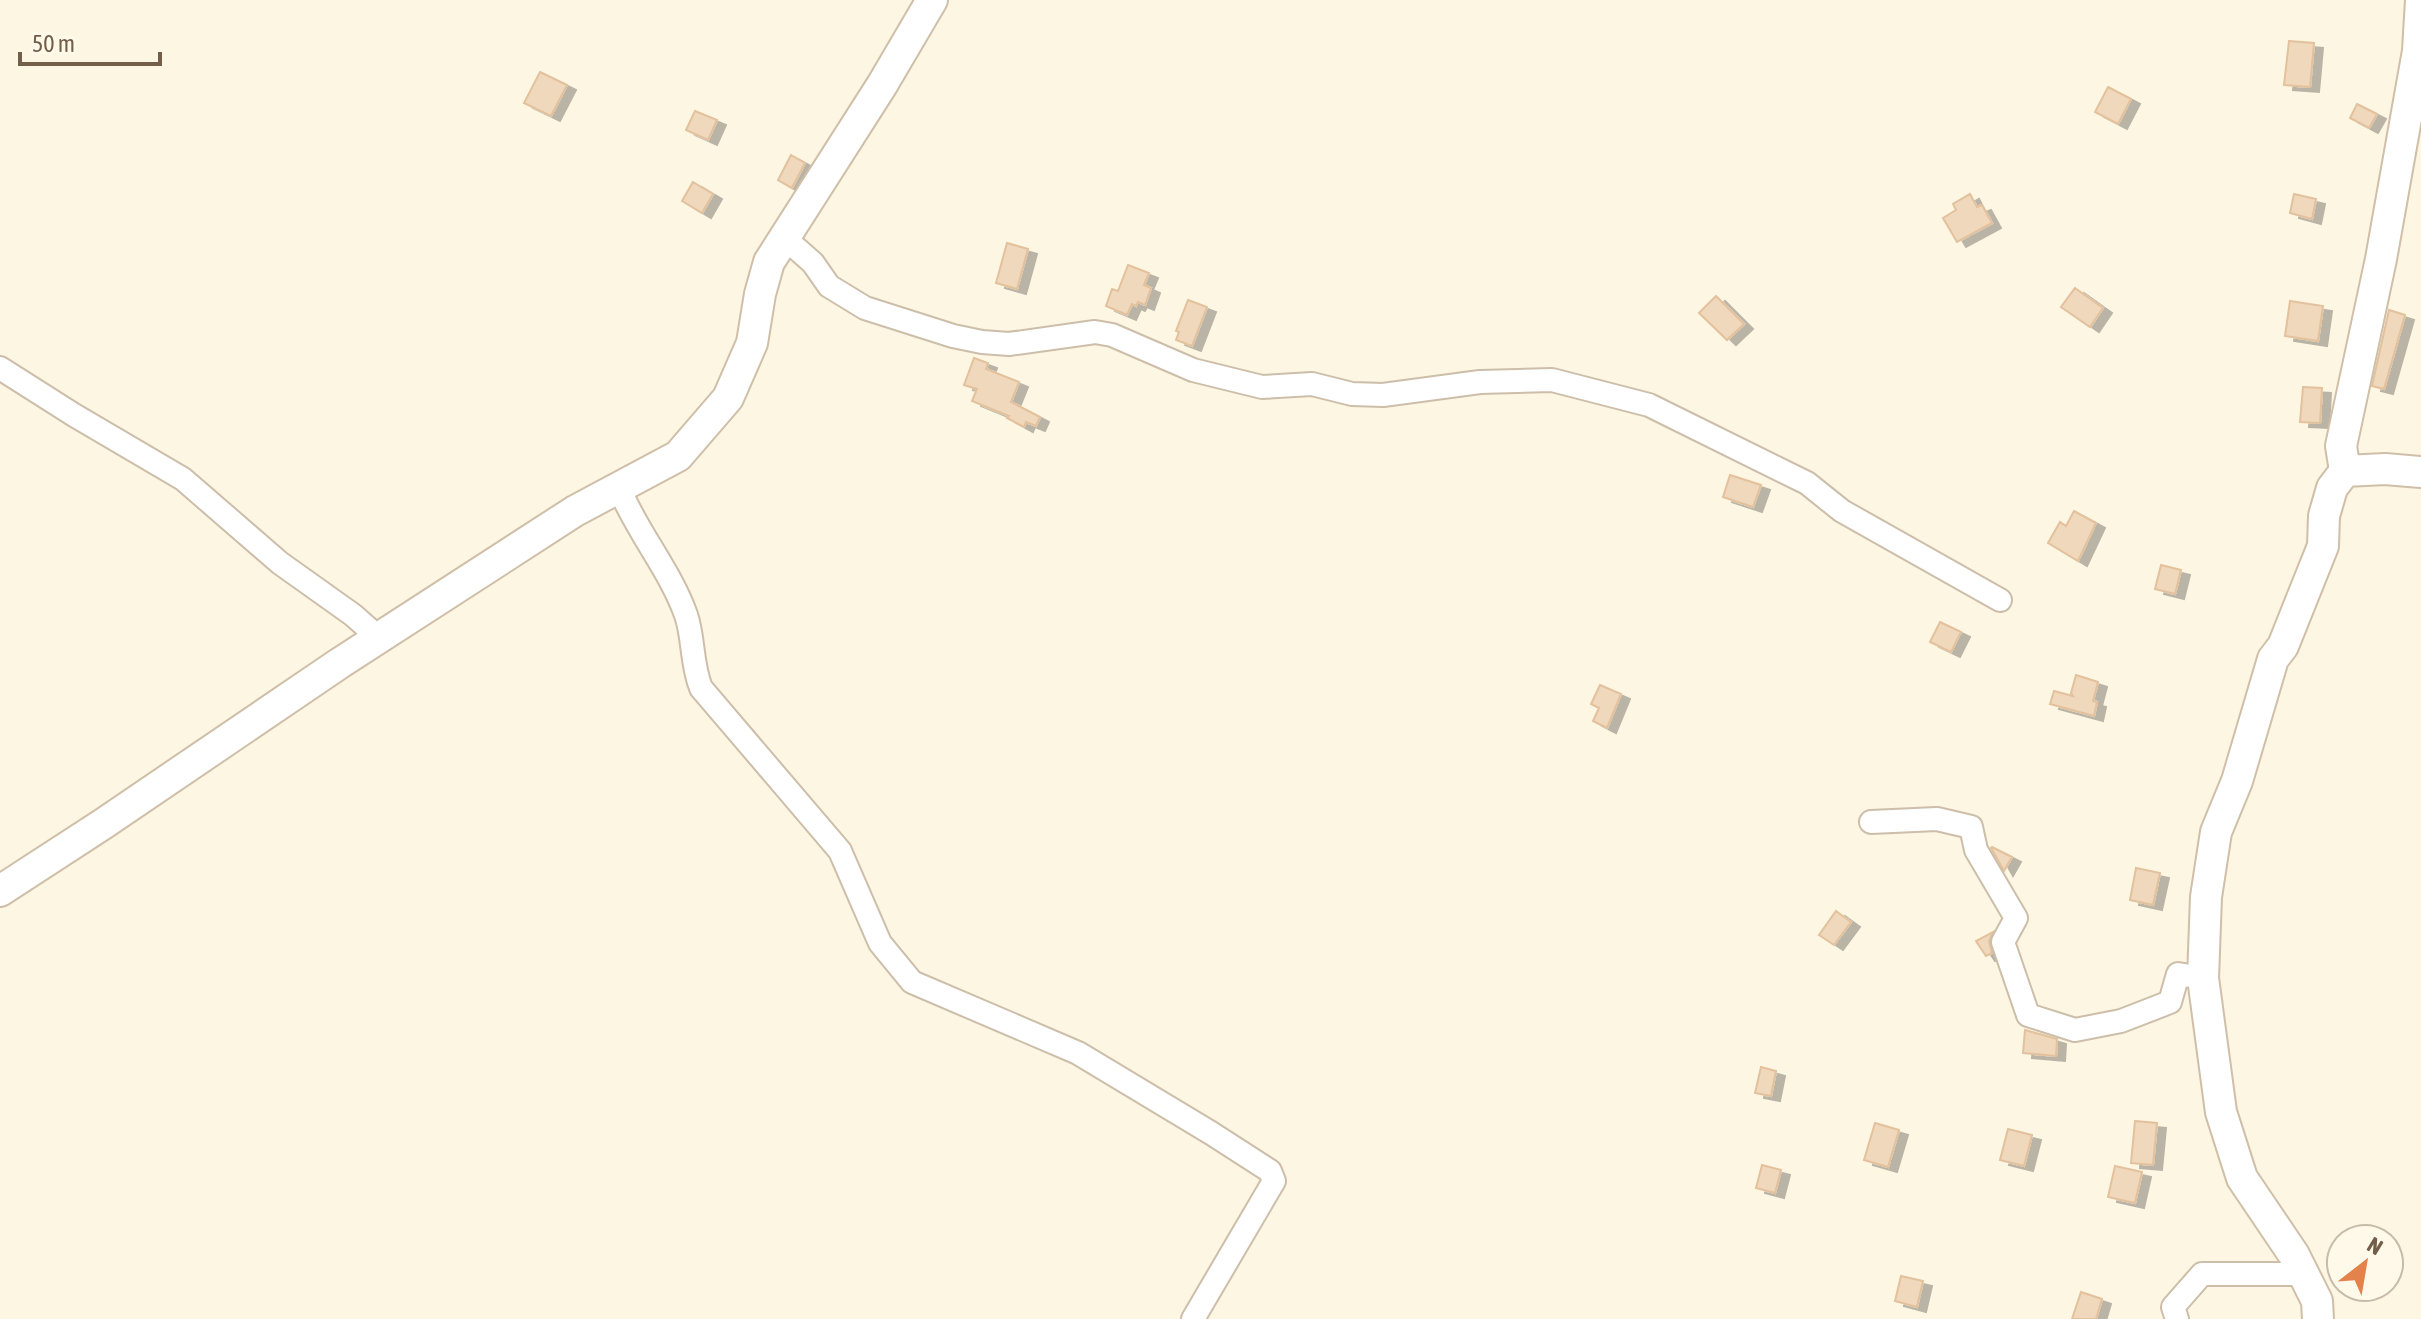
<svg xmlns="http://www.w3.org/2000/svg" width="2421" height="1319" font-family="'Asap Condensed',sans-serif">
<style>
.building{fill:#f0d8bc;stroke:#e3c19c;stroke-width:2;filter:url(#shadow)}
.lines{fill:none;stroke-linecap:round;stroke-linejoin:round}
.street-casing{stroke:#cdbeaa;stroke-width:26}
.secondary-casing{stroke:#d0bfa8;stroke-width:34}
.street{stroke:#fff;stroke-width:22}
.secondary{stroke:#fff;stroke-width:30}
</style>
<defs>
<filter id="shadow"><feDropShadow dx="9" dy="5" stdDeviation="0" flood-color="#0004"/></filter>
</defs>
<rect width="100%" height="100%" fill="#fcf6e3"/>
<path class="building" d="M 2289,41 L 2314,43 L 2310,87 L 2284,85 Z
M 540,72 L 567,85 L 551,116 L 524,103 Z
M 2108,87 L 2131,99 L 2118,124 L 2095,112 Z
M 2357,104 L 2377,114 L 2369,128 L 2350,118 Z
M 695,111 L 717,120 L 708,140 L 686,130 Z
M 791,155 L 805,163 L 792,188 L 778,180 Z
M 693,182 L 713,194 L 702,213 L 682,201 Z
M 1970,194 L 1977,207 L 1982,205 L 1992,223 L 1957,242 L 1943,218 L 1956,210 L 1953,204 Z
M 2294,194 L 2316,199 L 2312,219 L 2290,213 Z
M 1007,243 L 1028,249 L 1017,289 L 996,283 Z
M 1128,265 L 1149,273 L 1144,285 L 1151,288 L 1145,305 L 1138,302 L 1136,306 L 1132,304 L 1127,315 L 1106,306 L 1112,289 L 1118,291 Z
M 2075,288 L 2103,308 L 2090,327 L 2061,307 Z
M 1716,296 L 1744,324 L 1727,340 L 1699,313 Z
M 1188,300 L 1207,307 L 1192,346 L 1176,340 L 1179,332 L 1176,331 Z
M 2290,301 L 2323,306 L 2318,341 L 2285,336 Z
M 2389,310 L 2405,315 L 2384,389 L 2372,386 Z
M 974,358 L 988,363 L 986,369 L 1019,382 L 1011,402 L 1040,417 L 1036,426 L 1026,422 L 1024,427 L 1007,418 L 1009,416 L 972,401 L 977,389 L 964,385 Z
M 2303,387 L 2322,388 L 2320,423 L 2300,422 Z
M 1730,475 L 1761,485 L 1753,507 L 1723,497 Z
M 2074,511 L 2096,523 L 2078,561 L 2048,543 L 2060,522 L 2066,526 Z
M 2161,565 L 2181,570 L 2175,594 L 2155,589 Z
M 1940,622 L 1961,632 L 1951,652 L 1930,642 Z
M 2076,675 L 2098,682 L 2093,701 L 2097,702 L 2094,716 L 2050,704 L 2054,691 L 2073,696 L 2071,693 Z
M 1600,685 L 1621,694 L 1607,728 L 1593,721 L 1599,708 L 1591,704 Z
M 1992,847 L 2012,857 L 2004,871 L 1991,848 Z
M 2136,868 L 2160,873 L 2153,905 L 2130,900 Z
M 1836,911 L 1851,922 L 1834,945 L 1819,935 Z
M 1993,932 L 1989,941 L 1992,953 L 1986,956 L 1976,941 Z
M 2025,1030 L 2057,1039 L 2056,1056 L 2023,1053 Z
M 1761,1067 L 1776,1071 L 1771,1096 L 1755,1093 Z
M 2135,1121 L 2157,1123 L 2153,1165 L 2131,1163 Z
M 1875,1123 L 1899,1130 L 1888,1167 L 1864,1160 Z
M 2008,1129 L 2032,1135 L 2024,1166 L 2000,1160 Z
M 1762,1165 L 1781,1170 L 1775,1193 L 1756,1188 Z
M 2115,1166 L 2142,1172 L 2135,1203 L 2108,1197 Z
M 1901,1276 L 1923,1281 L 1917,1307 L 1895,1301 Z
M 2081,1292 L 2102,1299 L 2096,1319 L 2072,1319 Z"/>
<g class="lines">
<defs>
<path id="street" d="M 781,243 L 796,248 L 813,263 L 829,286 L 865,308 L 953,336 L 982,342 L 1009,344 L 1095,332 L 1112,335 L 1193,370 L 1262,387 L 1312,384 L 1352,394 L 1383,395 L 1480,382 L 1552,380 L 1649,405 L 1807,483 L 1842,511 L 2000,600
M 0,368 L 74,415 L 183,479 L 280,563 L 353,615 L 379,638
M 619,488 C 637,532 670,570 686,615 C 694,638 691,663 701,688 L 840,851 L 880,943 L 912,982 L 1078,1053 L 1211,1133 L 1270,1171 L 1274,1181 L 1193,1319
M 1871,822 L 1937,819 L 1971,827 L 1976,850 L 2016,918 L 2003,942 L 2028,1015 L 2075,1030 L 2121,1021 L 2170,1002 L 2178,974 L 2203,978
M 2177,1319 L 2173,1307 L 2202,1274 L 2303,1274"/>
<path id="secondary" d="M 2345,471 L 2385,469 L 2421,472
M 0,891 L 103,824 L 340,663 L 575,511 L 678,456 L 728,398 L 752,343 L 760,294 L 769,262 L 882,85 L 932,0
M 2318,1319 L 2317,1301 L 2294,1255 L 2242,1178 L 2221,1112 L 2203,978 L 2206,897 L 2216,832 L 2237,781 L 2273,659 L 2283,646 L 2323,546 L 2324,516 L 2332,488 L 2345,471 L 2341,446 L 2381,259 L 2418,51 L 2421,0"/>
</defs>
<use href="#street" class="street-casing"/>
<use href="#secondary" class="secondary-casing"/>
<use href="#street" class="street"/>
<use href="#secondary" class="secondary"/>
</g>
<g transform="translate(2365 1263) rotate(31)"><circle r="38" fill="#fff9e9" stroke="#c7bba9" stroke-width="2"/>
<path d="M0-6L14 30L0 20L-14 30Z" fill="#e3824b"/>
<text y="-12" font-size="22" font-weight="bold" text-anchor="middle" fill="#735e4a">N</text>
</g>
<path d="M20 52v12h140v-12" fill="none" stroke="#735e4a" stroke-width="4"/>
<text x="32" y="52" font-size="24" fill="#735e4a" stroke="#fff9e9" stroke-width="6" paint-order="stroke">50 m</text>
</svg>
